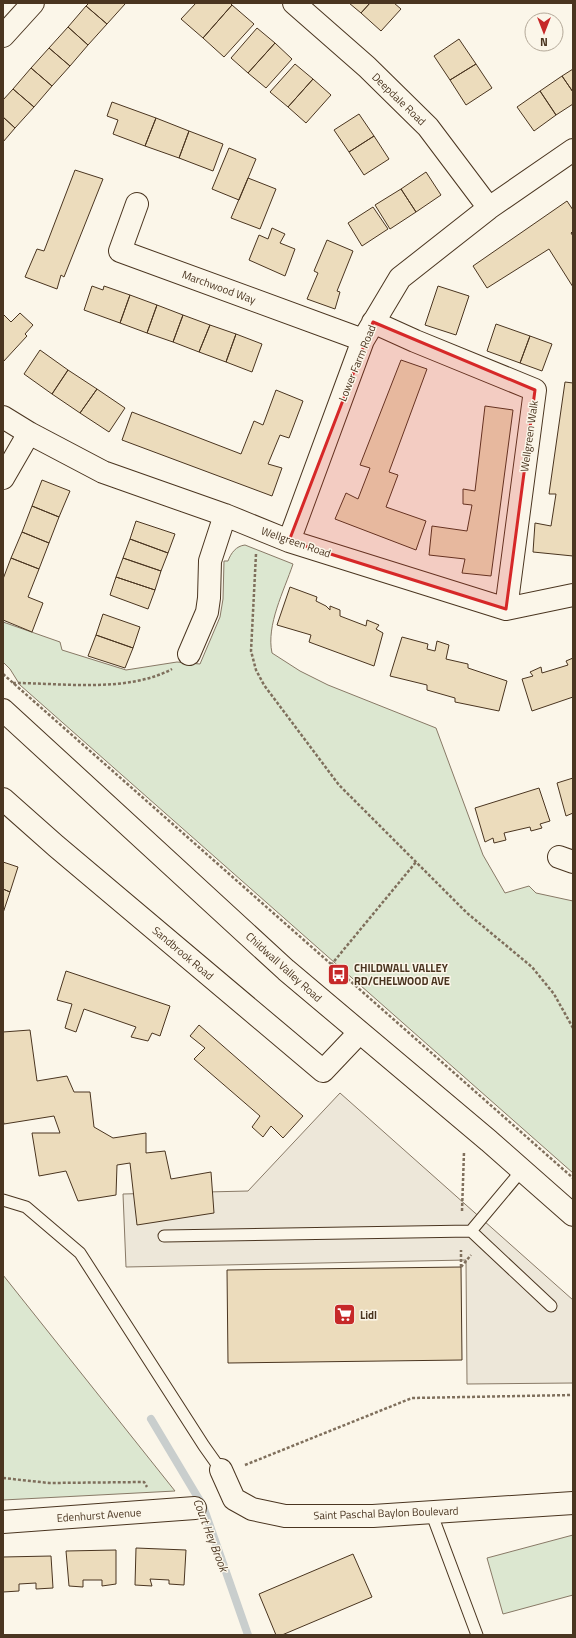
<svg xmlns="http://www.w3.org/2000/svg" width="576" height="1638" font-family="'Titillium Web',sans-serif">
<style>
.green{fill:#dce7d0;stroke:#887966}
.parking{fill:#ede7d9;stroke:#887966}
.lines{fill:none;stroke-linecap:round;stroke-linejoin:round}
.stream{stroke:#c9cecd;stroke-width:8}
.building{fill:#ecdcbc;stroke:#4a3520}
.lane-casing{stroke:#4a3520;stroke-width:13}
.street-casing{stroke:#4a3520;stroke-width:24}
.secondary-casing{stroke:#4a3520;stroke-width:24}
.path{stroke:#7f6f5c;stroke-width:2.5;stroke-dasharray:3 2;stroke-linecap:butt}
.lane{stroke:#fbf6e9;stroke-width:11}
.street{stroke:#fbf6e9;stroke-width:22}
.secondary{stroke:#fbf6e9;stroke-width:22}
.marked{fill:#d62828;fill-opacity:0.2;stroke:#d62828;stroke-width:3;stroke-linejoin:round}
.labels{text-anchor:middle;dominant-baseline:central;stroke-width:3;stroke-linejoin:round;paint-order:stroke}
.street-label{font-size:11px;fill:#4a3520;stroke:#fbf6e9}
.poi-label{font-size:11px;font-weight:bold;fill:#4a3520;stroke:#fbf6e9;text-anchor:start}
.water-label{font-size:12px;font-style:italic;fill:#4a3520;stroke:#fbf6e9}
</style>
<rect width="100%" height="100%" fill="#fbf6e9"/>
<path class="green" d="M 245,545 L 293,564 C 284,591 266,625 272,653 L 300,671 L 328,685 L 436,728 L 483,855 L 505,893 L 529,886 L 536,893 L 573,901 L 573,1173 L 20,685 L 10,669 L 3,662 L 3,622 L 60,642 L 62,650 L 126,670 L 177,662 L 200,664 L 220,617 L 223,599 L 224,561 L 228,561 C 231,553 236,546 245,545 Z
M 3,1275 L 175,1491 L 3,1500 Z
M 573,1535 L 573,1595 L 503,1614 L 487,1558 Z"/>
<path class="parking" d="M 340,1093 L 573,1300 L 573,1383 L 467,1384 L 466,1260 L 126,1267 L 123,1194 L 248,1191 Z"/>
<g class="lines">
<path class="stream" d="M 151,1419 L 203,1506 L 248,1635"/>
</g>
<path class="building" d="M 89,3 L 124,3 L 125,4 L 107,24 L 86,6 Z
M 196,3 L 230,3 L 232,5 L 203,38 L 181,19 Z
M 349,3 L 370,3 L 361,13 Z
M 370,3 L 394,3 L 401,9 L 381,31 L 361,13 Z
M 232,5 L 254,24 L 224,57 L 203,38 Z
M 86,6 L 107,24 L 88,45 L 68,27 Z
M 68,27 L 88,45 L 70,66 L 49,48 Z
M 257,28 L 275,43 L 248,73 L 231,58 Z
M 459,39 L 476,64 L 450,80 L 434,56 Z
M 275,43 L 292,59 L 266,88 L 248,73 Z
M 49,48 L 70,66 L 52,86 L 31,68 Z
M 295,64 L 313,79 L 288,107 L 270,92 Z
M 476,64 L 492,88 L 466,105 L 450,80 Z
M 31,68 L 52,86 L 34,107 L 13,89 Z
M 573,69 L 573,92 L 562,76 Z
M 562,76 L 573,92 L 573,104 L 556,115 L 540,91 Z
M 313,79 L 331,95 L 306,123 L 288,107 Z
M 13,89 L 34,107 L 15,128 L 3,117 L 3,100 Z
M 540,91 L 556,115 L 534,131 L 517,107 Z
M 112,102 L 156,118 L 145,146 L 113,134 L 118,120 L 107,116 Z
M 359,114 L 374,136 L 349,152 L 334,130 Z
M 3,117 L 15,128 L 3,142 Z
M 156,118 L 189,131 L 179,158 L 145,146 Z
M 189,131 L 223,144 L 213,171 L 179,158 Z
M 374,136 L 389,159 L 364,175 L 349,152 Z
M 229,148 L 256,159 L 239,200 L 212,189 Z
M 75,170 L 103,179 L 64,277 L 61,275 L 57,289 L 25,277 L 37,249 L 44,251 Z
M 426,172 L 441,195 L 416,212 L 401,189 Z
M 248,178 L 276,189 L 260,229 L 231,218 Z
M 401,189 L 416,212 L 390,229 L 375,205 Z
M 567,201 L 573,210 L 573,231 L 571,233 L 573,236 L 573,287 L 549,249 L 487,288 L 473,266 Z
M 373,207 L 388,229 L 362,246 L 348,223 Z
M 272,228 L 285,234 L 280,243 L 295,249 L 285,276 L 249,260 L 259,235 L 268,239 Z
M 327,240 L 353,251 L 337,291 L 340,292 L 335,309 L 307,299 L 318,273 L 314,271 Z
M 92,286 L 103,290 L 104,286 L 130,295 L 120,323 L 84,310 Z
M 438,286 L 469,296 L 456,335 L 425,325 Z
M 130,295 L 157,305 L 147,333 L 120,323 Z
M 157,305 L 183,315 L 173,342 L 147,333 Z
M 20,313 L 33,325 L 25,334 L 27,336 L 3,362 L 3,314 L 11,322 Z
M 183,315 L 210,325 L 199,352 L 173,342 Z
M 496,324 L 530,336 L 520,363 L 487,351 Z
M 210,325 L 236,334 L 226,362 L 199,352 Z
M 236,334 L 262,344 L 252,372 L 226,362 Z
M 530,336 L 552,344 L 542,371 L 520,363 Z
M 40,350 L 68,370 L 52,394 L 24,374 Z
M 401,360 L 427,369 L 389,472 L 398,475 L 386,507 L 426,521 L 416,550 L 335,519 L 346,493 L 358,499 L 370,468 L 360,465 Z
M 68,370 L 97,389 L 80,413 L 52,394 Z
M 565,382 L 573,383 L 573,556 L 533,552 L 535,523 L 551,526 L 556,494 L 549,494 Z
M 97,389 L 125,408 L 109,432 L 80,413 Z
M 276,390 L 303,401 L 289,438 L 280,435 L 268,464 L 282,468 L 272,496 L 122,440 L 132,412 L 241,454 L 254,421 L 263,425 Z
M 485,406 L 513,410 L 491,576 L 462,573 L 465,559 L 429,555 L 432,526 L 467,531 L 472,505 L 463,504 L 463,489 L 475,491 Z
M 42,480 L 70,491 L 59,517 L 32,506 Z
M 32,506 L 59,517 L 49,543 L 22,532 Z
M 136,521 L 175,534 L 168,553 L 130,539 Z
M 22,532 L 49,543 L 39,569 L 11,558 Z
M 130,539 L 168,553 L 161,571 L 123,558 Z
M 11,558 L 39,569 L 28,597 L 43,603 L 32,632 L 3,620 L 3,579 Z
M 123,558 L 161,571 L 155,590 L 116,577 Z
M 116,577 L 155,590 L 148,609 L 110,595 Z
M 290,587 L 317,597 L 316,601 L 326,606 L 330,610 L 330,606 L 340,610 L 340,616 L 366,626 L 367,620 L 379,625 L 376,629 L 383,633 L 374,666 L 309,642 L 311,635 L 277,625 Z
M 103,614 L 140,627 L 133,648 L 96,635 Z
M 96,635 L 133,648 L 125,668 L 88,656 Z
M 402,637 L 428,644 L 427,649 L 435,651 L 437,641 L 449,645 L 446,659 L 468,664 L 468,668 L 507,681 L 499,711 L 455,702 L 455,698 L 427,690 L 427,685 L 390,676 Z
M 573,658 L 573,697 L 532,711 L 522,679 L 533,676 L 530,672 L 541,667 L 542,673 L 568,665 L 566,661 Z
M 573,778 L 573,813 L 566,816 L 557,783 Z
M 539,788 L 550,821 L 540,824 L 542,828 L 531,831 L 530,827 L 504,833 L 506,840 L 494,843 L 493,838 L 485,842 L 475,808 Z
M 3,862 L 18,867 L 10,892 L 3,889 Z
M 3,889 L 10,892 L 3,913 Z
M 66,971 L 170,1006 L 160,1036 L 152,1033 L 148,1041 L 131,1037 L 136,1027 L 84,1009 L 76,1032 L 65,1028 L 72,1004 L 57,1000 Z
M 199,1025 L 303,1116 L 283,1138 L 271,1126 L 263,1137 L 252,1127 L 260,1116 L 194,1059 L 205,1048 L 190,1036 Z
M 30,1030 L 37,1081 L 67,1076 L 74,1092 L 90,1092 L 94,1127 L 113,1138 L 146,1133 L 146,1153 L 165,1151 L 171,1179 L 211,1172 L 214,1213 L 137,1225 L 130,1163 L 117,1165 L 116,1195 L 78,1201 L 66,1171 L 39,1176 L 32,1133 L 60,1133 L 54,1116 L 4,1124 L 3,1120 L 3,1032 Z
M 461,1267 L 462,1360 L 228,1363 L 227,1270 Z
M 136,1548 L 186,1550 L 184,1585 L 169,1584 L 169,1580 L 150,1579 L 152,1586 L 135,1585 Z
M 116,1550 L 116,1584 L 102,1586 L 102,1580 L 83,1580 L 83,1587 L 69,1586 L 66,1551 Z
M 353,1554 L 372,1597 L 282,1635 L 276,1635 L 259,1594 Z
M 51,1556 L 53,1588 L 36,1589 L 36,1583 L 19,1584 L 19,1591 L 3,1592 L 3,1557 Z"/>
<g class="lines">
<defs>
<path id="lane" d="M 3,1200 L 26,1207 L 80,1253 L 204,1446 L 221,1470
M 471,1231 L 551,1306
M 164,1236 L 471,1231 L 522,1170
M 431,1512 L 477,1635"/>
<path id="street" d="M 294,3 L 367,67 L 428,127 L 489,208
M 3,36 L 33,3
M 137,204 L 120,251 L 363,340
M 373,322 L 415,341 L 535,390 L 506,609
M 3,417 L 29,433 L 103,472 L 225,515 L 289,541 L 506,609 L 573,595
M 3,478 L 29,433
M 289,541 L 363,340 L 400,278 L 489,208 L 573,150
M 189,654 L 207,612 L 209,598 L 210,561 L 225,515
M 3,799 L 56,846 L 323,1071 L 359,1033
M 559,857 L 573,862
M 221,1470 L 234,1499 L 252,1509 L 285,1516 L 373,1516 L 573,1503
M 3,1522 L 195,1508"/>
<path id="secondary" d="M 3,710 L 286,970 L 489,1141 L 573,1215"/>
</defs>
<use href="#lane" class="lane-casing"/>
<use href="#street" class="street-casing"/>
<use href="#secondary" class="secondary-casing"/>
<path class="path" d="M 256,554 L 251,651 L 256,670 L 264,685 L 339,785 L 467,913 L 532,967 L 554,994 L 573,1028
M 3,674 L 573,1178
M 13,683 C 63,683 127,693 172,669
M 331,965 L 416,862
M 462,1211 L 464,1152
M 461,1267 L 461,1250
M 461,1267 L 471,1255
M 245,1465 L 412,1398 L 573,1395
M 3,1478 L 49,1483 L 144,1482 L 147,1487"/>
<use href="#lane" class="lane"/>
<use href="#street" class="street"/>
<use href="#secondary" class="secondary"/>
</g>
<path class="marked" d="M 373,322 L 535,390 L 506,609 L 289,541 Z"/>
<defs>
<symbol id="bus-square" viewBox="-11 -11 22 22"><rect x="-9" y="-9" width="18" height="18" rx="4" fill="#c62828" stroke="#fbf6e9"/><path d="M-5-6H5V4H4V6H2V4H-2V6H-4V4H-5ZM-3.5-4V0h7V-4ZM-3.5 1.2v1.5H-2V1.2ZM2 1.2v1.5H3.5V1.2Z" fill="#fff"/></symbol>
<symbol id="supermarket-square" viewBox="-11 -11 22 22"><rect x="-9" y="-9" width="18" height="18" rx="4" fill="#c62828" stroke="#fbf6e9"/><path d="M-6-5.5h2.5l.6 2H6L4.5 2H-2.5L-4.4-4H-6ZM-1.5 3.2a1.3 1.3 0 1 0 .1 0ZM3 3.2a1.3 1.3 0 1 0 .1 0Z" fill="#fff"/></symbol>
</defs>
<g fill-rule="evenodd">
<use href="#bus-square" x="326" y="962" width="25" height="25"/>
<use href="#supermarket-square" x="332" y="1302" width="25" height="25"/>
</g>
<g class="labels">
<g class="street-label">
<text transform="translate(399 99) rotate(44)">Deepdale Road</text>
<text transform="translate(219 287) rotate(20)">Marchwood Way</text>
<text transform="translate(357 363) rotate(-68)">Lower Farm Road</text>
<text transform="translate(529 436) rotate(-82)">Wellgreen Walk</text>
<text transform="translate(296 542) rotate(19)">Wellgreen Road</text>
<text transform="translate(183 953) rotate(40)">Sandbrook Road</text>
<text transform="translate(284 967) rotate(42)">Childwall Valley Road</text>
<text transform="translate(386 1513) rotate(-2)">Saint Paschal Baylon Boulevard</text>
<text transform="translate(99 1515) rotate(-4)">Edenhurst Avenue</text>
</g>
<g class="poi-label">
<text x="354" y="968">CHILDWALL VALLEY<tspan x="354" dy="13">RD/CHELWOOD AVE</tspan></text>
<text x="360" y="1315">Lidl</text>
</g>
<g class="water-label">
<text transform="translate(211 1535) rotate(69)">Court Hey Brook</text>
</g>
</g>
<rect width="576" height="1638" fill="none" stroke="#4a3520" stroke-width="8"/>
<g transform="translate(544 32) rotate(180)"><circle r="19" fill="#fbf6e9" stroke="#b4a999"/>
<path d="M0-3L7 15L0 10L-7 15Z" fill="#c62828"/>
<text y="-6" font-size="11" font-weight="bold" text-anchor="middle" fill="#4a3520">N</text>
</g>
</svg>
